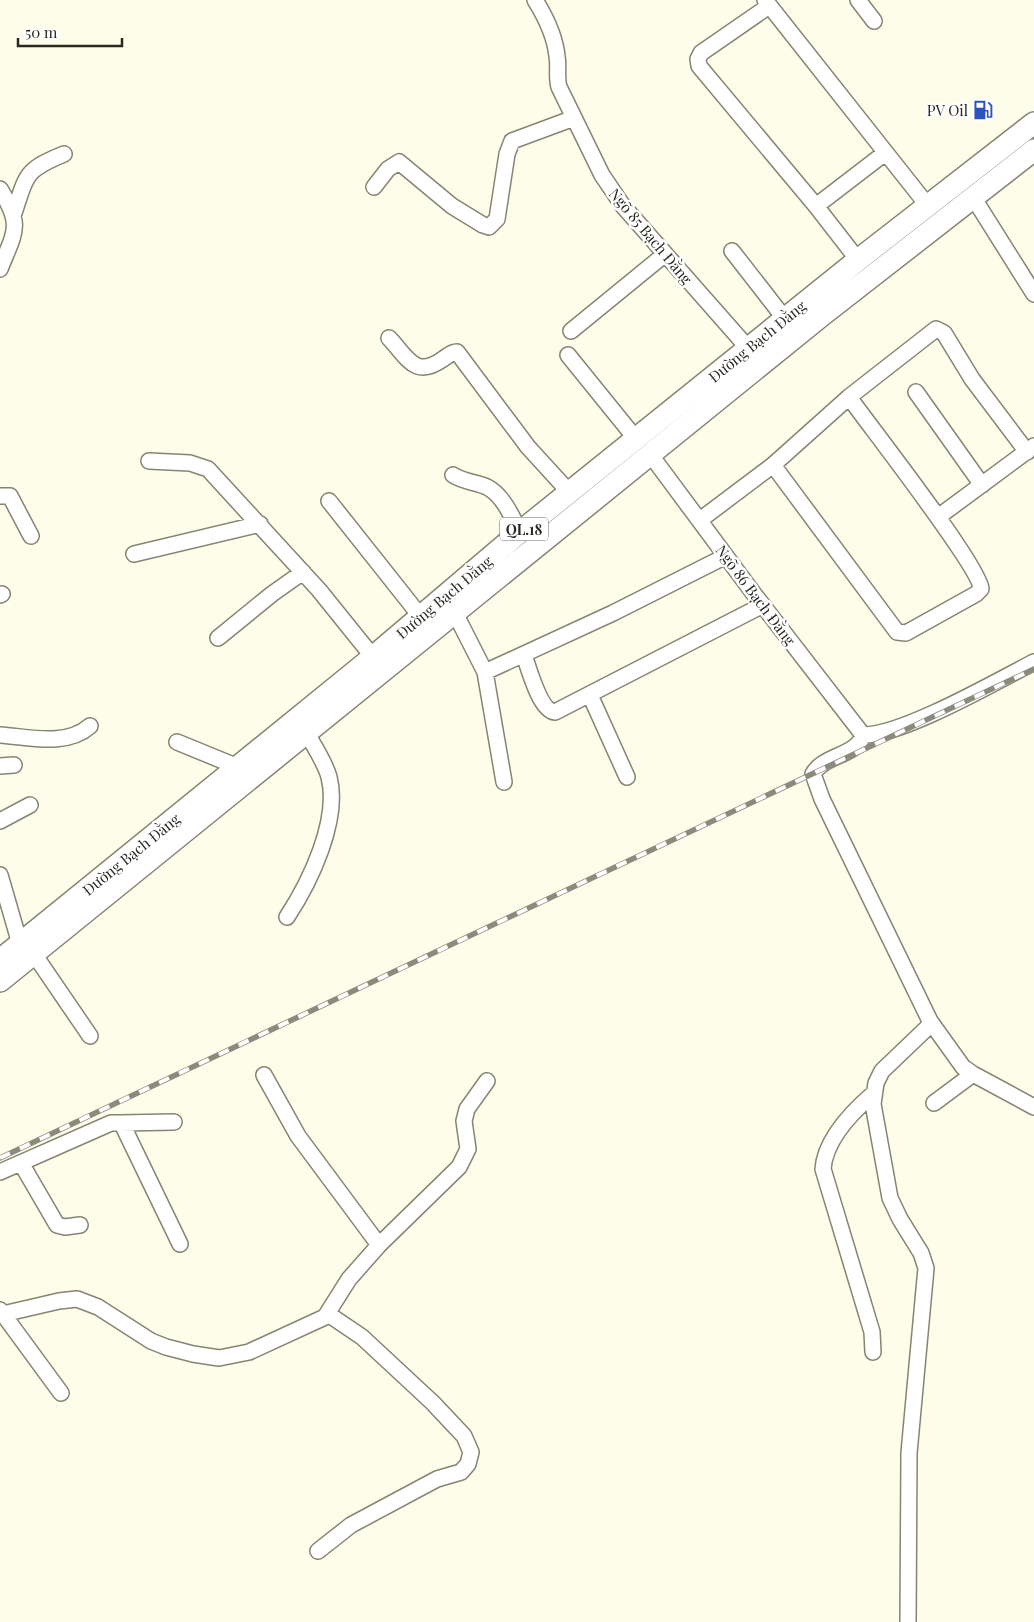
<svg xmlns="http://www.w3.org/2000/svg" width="1034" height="1622" font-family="'Playfair Display',serif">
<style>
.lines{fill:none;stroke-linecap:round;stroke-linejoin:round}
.minor-casing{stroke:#858573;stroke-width:18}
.highway-casing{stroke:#858573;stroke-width:24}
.minor{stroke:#fff;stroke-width:15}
.highway{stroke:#fff;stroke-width:21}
.rail-casing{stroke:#8a8a7d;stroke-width:5.5}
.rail{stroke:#fff;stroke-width:4;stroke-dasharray:11;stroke-linecap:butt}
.labels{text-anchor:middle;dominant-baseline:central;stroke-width:5;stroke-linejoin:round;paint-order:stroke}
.shield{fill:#fff;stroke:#686864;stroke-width:1}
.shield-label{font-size:14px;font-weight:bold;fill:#282821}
.poi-label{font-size:15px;fill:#282821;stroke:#fff;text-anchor:end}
.street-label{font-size:15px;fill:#282821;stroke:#fff}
</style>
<rect width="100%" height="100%" fill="#fdfde9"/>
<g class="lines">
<defs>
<path id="minor" d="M 535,0 C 545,16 555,37 557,56 C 559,67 556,76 559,87 L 602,175 L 623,206 L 748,348
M 765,0 L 928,206
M 858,0 L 874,21
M 769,6 L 701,53 L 698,59 L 699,66 L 816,206 L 858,260
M 374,187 L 388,169 L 399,162 L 452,206 L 483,225 L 489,227 L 497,219 L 507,154 L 512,141 L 574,118
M 0,189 C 23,226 15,231 0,269
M 973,197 L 1034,294
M 816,206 L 885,153
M 14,213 C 27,174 25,170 64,154
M 732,251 L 785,319
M 571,331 L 664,255
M 389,338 C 408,358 415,379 443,359 C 448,356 451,352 457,352 L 528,447 L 570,493
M 568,355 L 636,439
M 916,392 L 982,485
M 650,454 L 754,594 L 863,735
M 149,461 L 190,463 L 208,469 L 319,590 L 373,657
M 773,465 L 897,632 L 906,633 L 976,594 L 981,589 C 981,568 868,424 849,397
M 453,475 C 464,482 476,482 487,487 C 503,495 512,517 520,532
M 0,496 L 10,496 L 31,536
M 329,501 L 421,617
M 938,517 L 1034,446
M 700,520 L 773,465 L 849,397 L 936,329 L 944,333 L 972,379 L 1027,452
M 134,554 L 260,524
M 0,595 L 2,594
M 455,613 L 485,672 L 504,782
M 218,638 L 272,594 L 303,572
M 524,655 C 529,669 540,711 555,712 L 763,605
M 485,672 L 613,613 L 726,556
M 590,695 L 627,777
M 0,735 C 30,737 66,747 90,726
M 863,735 C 857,756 823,755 813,774 L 822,799 L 930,1021 L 928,1027 L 882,1071 L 876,1083 L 873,1104 L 890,1198 L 900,1219 L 921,1253 L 926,1268 L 909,1453 L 908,1622
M 863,735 C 901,736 997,681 1034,662
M 177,742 L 238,767
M 0,766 L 14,765
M 0,821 L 30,805
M 0,875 L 20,944
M 287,917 C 310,882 340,820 329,777 C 325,762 314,747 307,733
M 34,954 L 90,1036
M 930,1021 L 963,1067 L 973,1074 L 1034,1107
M 934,1103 L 973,1074
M 120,1123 L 174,1122
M 21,1163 L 57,1225 L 65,1227 L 80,1225
M 0,1172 L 111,1123 L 120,1123 L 123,1126 L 180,1244
M 379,1245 L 459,1167 L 468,1149 L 464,1121 L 467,1109 L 487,1081
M 0,1310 L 3,1314 L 59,1301 L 77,1299 L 98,1307 L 151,1341 L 166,1347 L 193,1354 L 219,1358 L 249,1352 L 325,1317 L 349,1279 L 379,1245 L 298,1136 L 264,1075
M 3,1314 L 61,1393
M 873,1352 L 872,1332 L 823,1169 C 825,1140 853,1111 874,1093
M 318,1551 L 351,1525 L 437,1479 L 461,1472 L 468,1464 L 471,1452 L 464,1436 L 433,1403 L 362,1337 L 328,1314"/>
<path id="highway" d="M 0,960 L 373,657 L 520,532 L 858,260 L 1034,123
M 0,981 L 821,316 L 1034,150"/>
</defs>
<use href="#minor" class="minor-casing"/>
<use href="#highway" class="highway-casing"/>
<use href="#minor" class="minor"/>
<use href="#highway" class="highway"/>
<defs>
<path id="rail" d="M 0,1158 L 1034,669"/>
</defs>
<use href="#rail" class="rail-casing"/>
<use href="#rail" class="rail"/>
</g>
<defs>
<symbol id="fuel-bare" viewBox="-9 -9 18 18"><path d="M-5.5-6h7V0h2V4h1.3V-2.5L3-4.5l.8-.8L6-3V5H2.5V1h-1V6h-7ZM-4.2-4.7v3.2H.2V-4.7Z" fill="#2b52c1" stroke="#fff" stroke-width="2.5" paint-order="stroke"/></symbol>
</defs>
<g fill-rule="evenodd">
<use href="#fuel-bare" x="969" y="96" width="28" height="28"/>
</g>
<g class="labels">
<rect class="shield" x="500" y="517.5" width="48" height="23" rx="4"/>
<g class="shield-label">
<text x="524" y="529">QL.18</text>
</g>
<g class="poi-label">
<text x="968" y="110">PV Oil</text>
</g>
<g class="street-label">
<text transform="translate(651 236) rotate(50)">Ngõ 85 Bạch Đằng</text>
<text transform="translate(757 341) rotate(-39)">Đường Bạch Đằng</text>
<text transform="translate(756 595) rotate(53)">Ngõ 86 Bạch Đằng</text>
<text transform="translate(444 597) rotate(-40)">Đường Bạch Đằng</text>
<text transform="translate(131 854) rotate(-39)">Đường Bạch Đằng</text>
</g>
</g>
<path d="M18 38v8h104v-8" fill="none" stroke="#282821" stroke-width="2.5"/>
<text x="25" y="38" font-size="15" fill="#282821" stroke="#ffffff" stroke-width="4" paint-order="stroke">50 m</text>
</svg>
